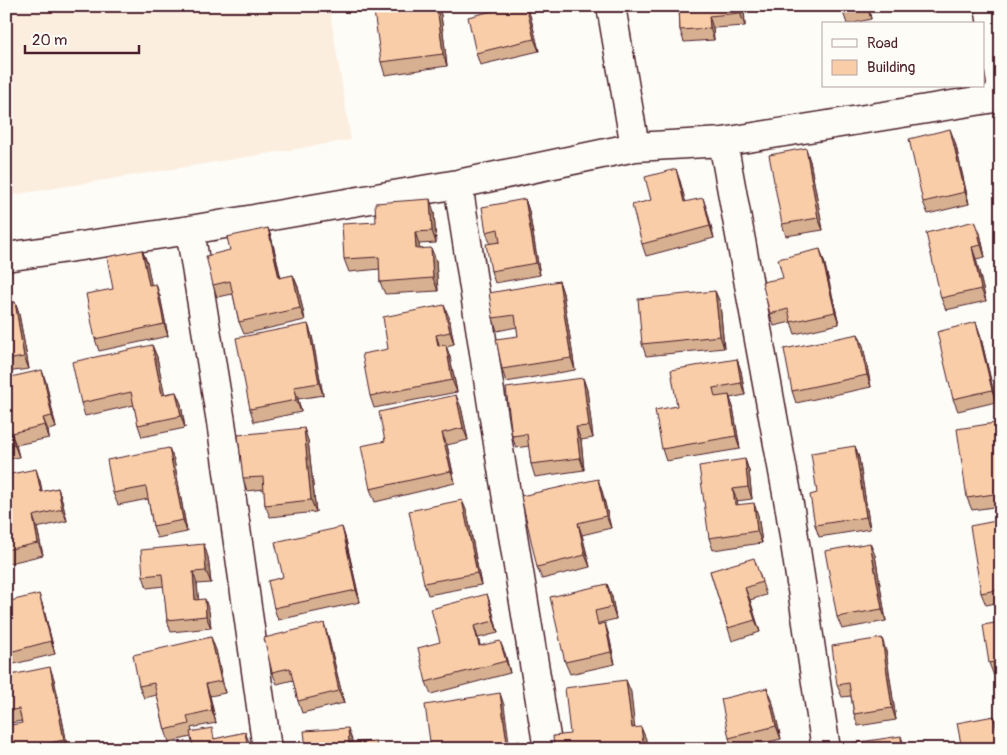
<svg xmlns="http://www.w3.org/2000/svg" width="1007" height="755" font-family="Pangolin,sans-serif">
<style>
.built{fill:#fceedf}
.lines{fill:none;stroke-linecap:round;stroke-linejoin:round}
.minor-casing{stroke:#4a1f2b;stroke-width:31}
.minor{stroke:#fdfcf7;stroke-width:28}
.wall{fill:#d6b090;stroke:#4a1f2b}
.shaded-wall{fill:#ae9076;stroke:#4a1f2b}
.building{fill:#f9cda8;stroke:#4a1f2b}
</style>
<rect width="100%" height="100%" fill="#fdfcf7"/>
<filter id="ink" filterUnits="userSpaceOnUse"><feTurbulence type="fractalNoise" baseFrequency=".02" numOctaves="2"/><feDisplacementMap in="SourceGraphic" scale="10" xChannelSelector="R" yChannelSelector="G"/><feConvolveMatrix kernelMatrix="1 2 1 2 8 2 1 2 1" color-interpolation-filters="sRGB"/></filter>
<g filter="url(#ink)">
<path class="built" d="M 6,6 L 329,6 L 351,140 L 6,196 Z"/>
<g class="lines">
<defs>
<path id="minor" d="M 611,6 L 635,147
M 989,6 L 1001,83
M 723,142 L 790,510 L 826,749
M 458,184 L 499,450 L 548,749
M 190,230 L 221,422 L 267,749
M 6,257 L 190,230 L 458,184 L 635,147 L 723,142 L 1001,97"/>
</defs>
<use href="#minor" class="minor-casing"/>
<use href="#minor" class="minor"/>
</g>
<path class="wall" d="M 410,6 L 438,6 L 441,15 L 447,66 L 385,75 L 381,62 Z
M 679,6 L 744,6 L 745,26 L 713,28 L 714,40 L 684,42 L 680,30 Z
M 841,6 L 880,6 L 869,9 L 871,19 L 850,24 L 847,24 Z
M 530,15 L 539,51 L 480,65 L 476,53 Z
M 955,142 L 969,204 L 928,214 L 923,202 Z
M 810,161 L 823,230 L 786,236 L 782,224 Z
M 680,181 L 685,202 L 707,210 L 714,238 L 646,256 L 642,244 L 651,200 Z
M 525,199 L 529,211 L 540,275 L 495,283 L 491,271 L 490,243 L 486,232 Z
M 434,212 L 436,243 L 419,244 L 419,249 L 436,260 L 438,291 L 385,294 L 380,282 L 380,269 L 349,272 L 344,259 L 376,222 Z
M 268,228 L 272,240 L 281,278 L 293,275 L 298,287 L 305,320 L 244,334 L 239,322 L 233,294 L 217,297 L 213,285 L 230,250 Z
M 980,233 L 985,257 L 976,259 L 986,301 L 946,310 L 941,298 Z
M 142,250 L 147,262 L 151,285 L 160,296 L 168,336 L 99,351 L 95,339 L 113,289 Z
M 824,261 L 839,324 L 795,334 L 791,322 L 774,326 L 770,314 Z
M 559,281 L 563,293 L 575,370 L 506,382 L 502,369 L 518,336 L 517,327 L 497,331 L 493,318 Z
M 715,291 L 720,303 L 724,348 L 646,356 L 642,344 Z
M 15,302 L 19,314 L 29,369 L 6,372 L 6,304 Z
M 449,317 L 454,344 L 446,346 L 450,357 L 457,392 L 374,408 L 370,396 Z
M 976,322 L 980,334 L 996,402 L 958,411 L 953,399 Z
M 308,324 L 312,336 L 323,395 L 298,399 L 301,412 L 254,422 L 250,409 Z
M 858,334 L 863,346 L 871,387 L 796,403 L 792,391 Z
M 152,345 L 157,357 L 164,394 L 176,392 L 181,404 L 185,428 L 142,437 L 138,425 L 134,405 L 85,416 L 81,403 Z
M 737,359 L 741,371 L 745,395 L 730,398 L 733,407 L 740,449 L 666,461 L 662,449 L 677,406 Z
M 6,378 L 46,382 L 56,428 L 48,430 L 49,438 L 16,445 L 19,457 L 6,460 Z
M 583,378 L 587,390 L 593,438 L 581,440 L 584,470 L 535,477 L 531,464 L 529,446 L 516,448 L 512,436 Z
M 461,407 L 468,440 L 447,445 L 455,483 L 375,502 L 370,489 L 385,441 Z
M 1001,422 L 1001,506 L 972,510 L 967,498 Z
M 308,440 L 316,512 L 270,517 L 265,505 L 264,489 L 247,491 L 243,478 Z
M 855,446 L 859,458 L 870,529 L 819,537 L 815,525 L 817,493 Z
M 169,448 L 174,460 L 187,532 L 157,538 L 153,526 L 148,499 L 118,505 L 113,493 Z
M 745,459 L 749,471 L 752,499 L 737,501 L 738,505 L 758,515 L 762,543 L 713,550 L 709,538 Z
M 6,475 L 40,481 L 42,492 L 58,488 L 62,501 L 67,521 L 37,528 L 43,555 L 6,564 Z
M 602,491 L 611,528 L 582,535 L 590,567 L 542,579 L 537,567 Z
M 467,512 L 481,585 L 428,595 L 424,583 Z
M 1001,520 L 1001,602 L 986,605 L 981,593 Z
M 342,527 L 346,540 L 360,602 L 278,620 L 274,608 L 283,577 Z
M 875,555 L 886,621 L 842,629 L 837,617 Z
M 208,557 L 211,583 L 197,584 L 198,600 L 209,611 L 211,628 L 171,632 L 167,620 L 164,586 L 147,588 L 143,576 Z
M 758,570 L 766,595 L 750,600 L 760,632 L 732,641 L 710,571 Z
M 607,584 L 612,597 L 616,619 L 599,623 L 599,625 L 605,623 L 609,636 L 615,664 L 570,674 L 565,662 Z
M 43,606 L 55,654 L 6,666 L 6,618 Z
M 491,606 L 498,633 L 478,638 L 480,646 L 505,653 L 510,673 L 431,694 L 426,682 L 440,642 Z
M 1001,622 L 1001,699 L 999,694 L 995,675 L 994,676 L 989,663 Z
M 328,636 L 344,703 L 302,713 L 298,701 L 293,680 L 277,684 L 272,672 Z
M 216,650 L 225,693 L 210,696 L 216,723 L 191,728 L 192,732 L 216,739 L 245,732 L 250,749 L 179,749 L 193,746 L 191,737 L 169,742 L 165,730 L 157,695 L 144,698 L 139,686 Z
M 886,651 L 896,720 L 858,726 L 854,714 L 851,696 L 842,697 L 837,685 Z
M 6,676 L 54,679 L 68,749 L 10,749 L 22,723 L 21,721 L 6,724 Z
M 767,688 L 772,700 L 781,739 L 739,749 L 733,749 L 729,738 Z"/>
<path class="shaded-wall" d="M 437,6 L 438,6 L 441,15 L 447,66 L 443,54 Z
M 526,6 L 530,15 L 539,51 L 534,39 Z
M 740,6 L 744,6 L 745,26 L 740,13 Z
M 867,6 L 868,6 L 869,9 L 871,19 Z
M 709,16 L 713,28 L 714,40 L 710,28 Z
M 950,129 L 955,142 L 969,204 L 965,192 Z
M 806,148 L 810,161 L 823,230 L 818,218 Z
M 676,169 L 680,181 L 689,214 L 684,202 Z
M 703,198 L 707,210 L 714,238 L 710,226 Z
M 430,199 L 434,212 L 436,243 L 432,231 Z
M 525,199 L 529,211 L 540,275 L 536,263 Z
M 975,221 L 980,233 L 985,257 L 981,245 Z
M 268,228 L 272,240 L 283,290 L 279,278 Z
M 415,232 L 419,244 L 421,262 L 416,249 Z
M 972,247 L 976,259 L 986,301 L 981,289 Z
M 431,248 L 436,260 L 438,291 L 433,278 Z
M 820,249 L 824,261 L 839,324 L 835,312 Z
M 142,250 L 147,262 L 154,298 L 149,285 Z
M 293,275 L 298,287 L 305,320 L 300,308 Z
M 559,281 L 563,293 L 575,370 L 571,358 Z
M 156,284 L 160,296 L 168,336 L 164,324 Z
M 715,291 L 720,303 L 724,348 L 720,336 Z
M 15,302 L 19,314 L 29,369 L 24,357 Z
M 444,305 L 449,317 L 454,344 L 450,332 Z
M 976,322 L 980,334 L 996,402 L 992,390 Z
M 308,324 L 312,336 L 323,395 L 319,383 Z
M 858,334 L 863,346 L 871,387 L 867,375 Z
M 436,335 L 440,347 L 438,346 Z
M 152,345 L 157,357 L 167,407 L 162,395 Z
M 446,345 L 450,357 L 457,392 L 452,380 Z
M 737,359 L 741,371 L 745,395 L 741,383 Z
M 42,370 L 46,382 L 56,428 L 52,416 Z
M 583,378 L 587,390 L 593,438 L 589,426 Z
M 294,387 L 298,399 L 301,412 L 296,400 Z
M 176,392 L 181,404 L 185,428 L 181,416 Z
M 456,395 L 461,407 L 468,440 L 463,428 Z
M 729,395 L 733,407 L 740,449 L 736,436 Z
M 43,418 L 48,430 L 49,438 L 45,425 Z
M 576,427 L 581,440 L 584,470 L 580,458 Z
M 304,428 L 308,440 L 316,512 L 311,500 Z
M 11,433 L 16,445 L 19,457 L 14,444 Z
M 442,433 L 447,445 L 455,483 L 451,471 Z
M 855,446 L 859,458 L 870,529 L 866,517 Z
M 169,448 L 174,460 L 187,532 L 183,520 Z
M 745,459 L 749,471 L 752,499 L 748,487 Z
M 36,469 L 40,481 L 45,504 L 41,492 Z
M 598,479 L 602,491 L 611,528 L 606,516 Z
M 58,488 L 62,501 L 67,521 L 62,509 Z
M 733,489 L 737,501 L 739,517 L 735,505 Z
M 462,500 L 467,512 L 481,585 L 477,573 Z
M 754,503 L 758,515 L 762,543 L 757,531 Z
M 33,516 L 37,528 L 43,555 L 38,543 Z
M 578,523 L 582,535 L 590,567 L 585,555 Z
M 342,527 L 346,540 L 360,602 L 356,590 Z
M 870,543 L 875,555 L 886,621 L 882,609 Z
M 204,544 L 208,557 L 211,583 L 206,571 Z
M 193,572 L 197,584 L 200,612 L 195,600 Z
M 607,584 L 612,597 L 616,619 L 612,607 Z
M 745,588 L 750,600 L 760,632 L 755,620 Z
M 39,594 L 43,606 L 55,654 L 51,641 Z
M 487,594 L 491,606 L 498,633 L 494,621 Z
M 205,599 L 209,611 L 211,628 L 206,616 Z
M 324,623 L 328,636 L 344,703 L 339,691 Z
M 605,623 L 609,636 L 615,664 L 611,652 Z
M 474,626 L 478,638 L 484,658 L 479,646 Z
M 211,637 L 216,650 L 225,693 L 221,681 Z
M 882,638 L 886,651 L 896,720 L 892,708 Z
M 500,641 L 505,653 L 510,673 L 506,661 Z
M 50,667 L 54,679 L 68,749 L 64,740 Z
M 626,680 L 631,692 L 636,740 L 632,728 Z
M 206,684 L 210,696 L 216,723 L 212,710 Z
M 767,688 L 772,700 L 781,739 L 776,726 Z
M 500,693 L 504,705 L 510,749 L 507,743 Z
M 994,716 L 997,722 L 1001,745 L 1001,749 Z
M 641,727 L 646,739 L 647,749 L 644,749 Z
M 348,728 L 352,740 L 353,749 L 349,743 Z
M 245,732 L 250,744 L 250,749 L 248,749 Z
M 901,736 L 905,748 L 905,749 L 902,749 Z"/>
<path class="building" d="M 410,6 L 437,6 L 443,54 L 381,62 L 374,11 Z
M 512,6 L 526,6 L 534,39 L 476,53 L 468,17 Z
M 679,6 L 740,6 L 740,13 L 709,16 L 710,28 L 680,30 Z
M 841,6 L 867,6 L 843,12 Z
M 950,129 L 965,192 L 923,202 L 909,139 Z
M 806,148 L 818,218 L 782,224 L 769,155 Z
M 676,169 L 684,202 L 703,198 L 710,226 L 642,244 L 632,205 L 651,200 L 645,177 Z
M 430,199 L 432,231 L 415,232 L 416,249 L 431,248 L 433,278 L 380,282 L 379,257 L 344,259 L 342,224 L 376,222 L 375,203 Z
M 525,199 L 536,263 L 491,271 L 486,244 L 500,242 L 498,229 L 486,232 L 482,207 Z
M 975,221 L 981,245 L 972,247 L 981,289 L 941,298 L 926,233 Z
M 268,228 L 279,278 L 293,275 L 300,308 L 239,322 L 230,281 L 213,285 L 206,256 L 230,250 L 227,237 Z
M 820,249 L 835,312 L 791,322 L 788,309 L 770,314 L 762,282 L 783,278 L 778,259 Z
M 142,250 L 149,285 L 156,284 L 164,324 L 95,339 L 86,294 L 113,289 L 107,257 Z
M 559,281 L 571,358 L 502,369 L 496,339 L 518,336 L 515,315 L 493,318 L 489,293 Z
M 715,291 L 720,336 L 642,344 L 638,299 Z
M 15,302 L 24,357 L 6,360 L 6,304 Z
M 444,305 L 450,332 L 436,335 L 438,346 L 446,345 L 452,380 L 370,396 L 362,354 L 388,349 L 383,317 Z
M 976,322 L 992,390 L 953,399 L 937,332 Z
M 308,324 L 319,383 L 294,387 L 296,400 L 250,409 L 236,338 Z
M 858,334 L 867,375 L 792,391 L 784,349 Z
M 152,345 L 162,395 L 176,392 L 181,416 L 138,425 L 131,392 L 81,403 L 72,362 Z
M 737,359 L 741,383 L 713,388 L 715,397 L 729,395 L 736,436 L 662,449 L 655,410 L 677,406 L 671,370 Z
M 42,370 L 52,416 L 43,418 L 45,425 L 11,433 L 14,444 L 6,446 L 6,378 Z
M 583,378 L 589,426 L 576,427 L 580,458 L 531,464 L 527,434 L 512,436 L 506,388 Z
M 456,395 L 463,428 L 442,433 L 451,471 L 370,489 L 361,446 L 385,441 L 379,412 Z
M 1001,422 L 1001,493 L 967,498 L 957,429 Z
M 304,428 L 311,500 L 265,505 L 263,477 L 243,478 L 238,435 Z
M 855,446 L 866,517 L 815,525 L 810,495 L 817,493 L 811,453 Z
M 169,448 L 183,520 L 153,526 L 146,487 L 113,493 L 107,460 Z
M 745,459 L 748,487 L 733,489 L 735,505 L 754,503 L 757,531 L 709,538 L 699,466 Z
M 36,469 L 41,492 L 58,488 L 62,509 L 33,516 L 38,543 L 6,550 L 6,475 Z
M 598,479 L 606,516 L 578,523 L 585,555 L 537,567 L 521,496 Z
M 462,500 L 477,573 L 424,583 L 409,511 Z
M 1001,520 L 1001,589 L 981,593 L 970,526 Z
M 342,527 L 356,590 L 274,608 L 268,581 L 283,577 L 275,542 Z
M 870,543 L 882,609 L 837,617 L 825,551 Z
M 204,544 L 206,571 L 193,572 L 195,600 L 205,599 L 206,616 L 167,620 L 162,574 L 143,576 L 141,550 Z
M 754,558 L 762,582 L 745,588 L 755,620 L 728,628 L 710,571 Z
M 607,584 L 612,607 L 595,611 L 598,625 L 605,623 L 611,652 L 565,662 L 550,597 Z
M 39,594 L 51,641 L 6,653 L 6,618 L 9,617 L 6,602 Z
M 487,594 L 494,621 L 474,626 L 479,646 L 500,641 L 506,661 L 426,682 L 418,648 L 440,642 L 431,609 Z
M 1001,622 L 1001,693 L 999,694 L 993,662 L 989,663 L 983,625 Z
M 324,623 L 339,691 L 298,701 L 290,668 L 272,672 L 264,638 Z
M 211,637 L 221,681 L 206,684 L 212,710 L 187,716 L 189,724 L 165,730 L 154,683 L 139,686 L 133,655 Z
M 882,638 L 892,708 L 854,714 L 849,683 L 837,685 L 832,646 Z
M 50,667 L 64,740 L 20,749 L 10,749 L 6,730 L 6,726 L 22,723 L 19,709 L 6,711 L 6,676 Z
M 626,680 L 632,728 L 641,727 L 644,749 L 554,749 L 553,736 L 570,734 L 565,688 Z
M 767,688 L 776,726 L 729,738 L 721,699 Z
M 500,693 L 507,743 L 520,741 L 521,749 L 431,749 L 425,705 Z
M 994,716 L 1000,749 L 962,749 L 957,723 Z
M 212,728 L 214,739 L 245,732 L 248,749 L 179,749 L 193,746 L 190,732 Z
M 348,728 L 349,743 L 376,741 L 377,749 L 306,749 L 304,731 Z
M 901,736 L 902,749 L 848,749 L 847,744 Z"/>
</g>
<rect width="1007" height="755" fill="none" stroke="#fdfcf7" stroke-width="25"/>
<rect x="12" y="12" width="982" height="730" fill="none" stroke="#4a1f2b" stroke-width="2" filter="url(#ink)"/>
<rect x="822" y="22" width="162" height="65" fill="#fdfcf7" stroke="#b5a4a5"/>
<rect x="832" y="39" width="25" height="8" fill="#fdfcf7" stroke="#b5a4a5"/>
<text x="867" y="48" font-size="15" fill="#4a1f2b">Road</text>
<rect x="832" y="60" width="25" height="15" fill="#f9cda8" stroke="#b5a4a5"/>
<text x="867" y="72" font-size="15" fill="#4a1f2b">Building</text>
<path d="M25 45v8h114v-8" fill="none" stroke="#4a1f2b" stroke-width="2.5"/>
<text x="32" y="45" font-size="15" fill="#4a1f2b" stroke="#fdfcf7" stroke-width="4" paint-order="stroke">20 m</text>
</svg>
